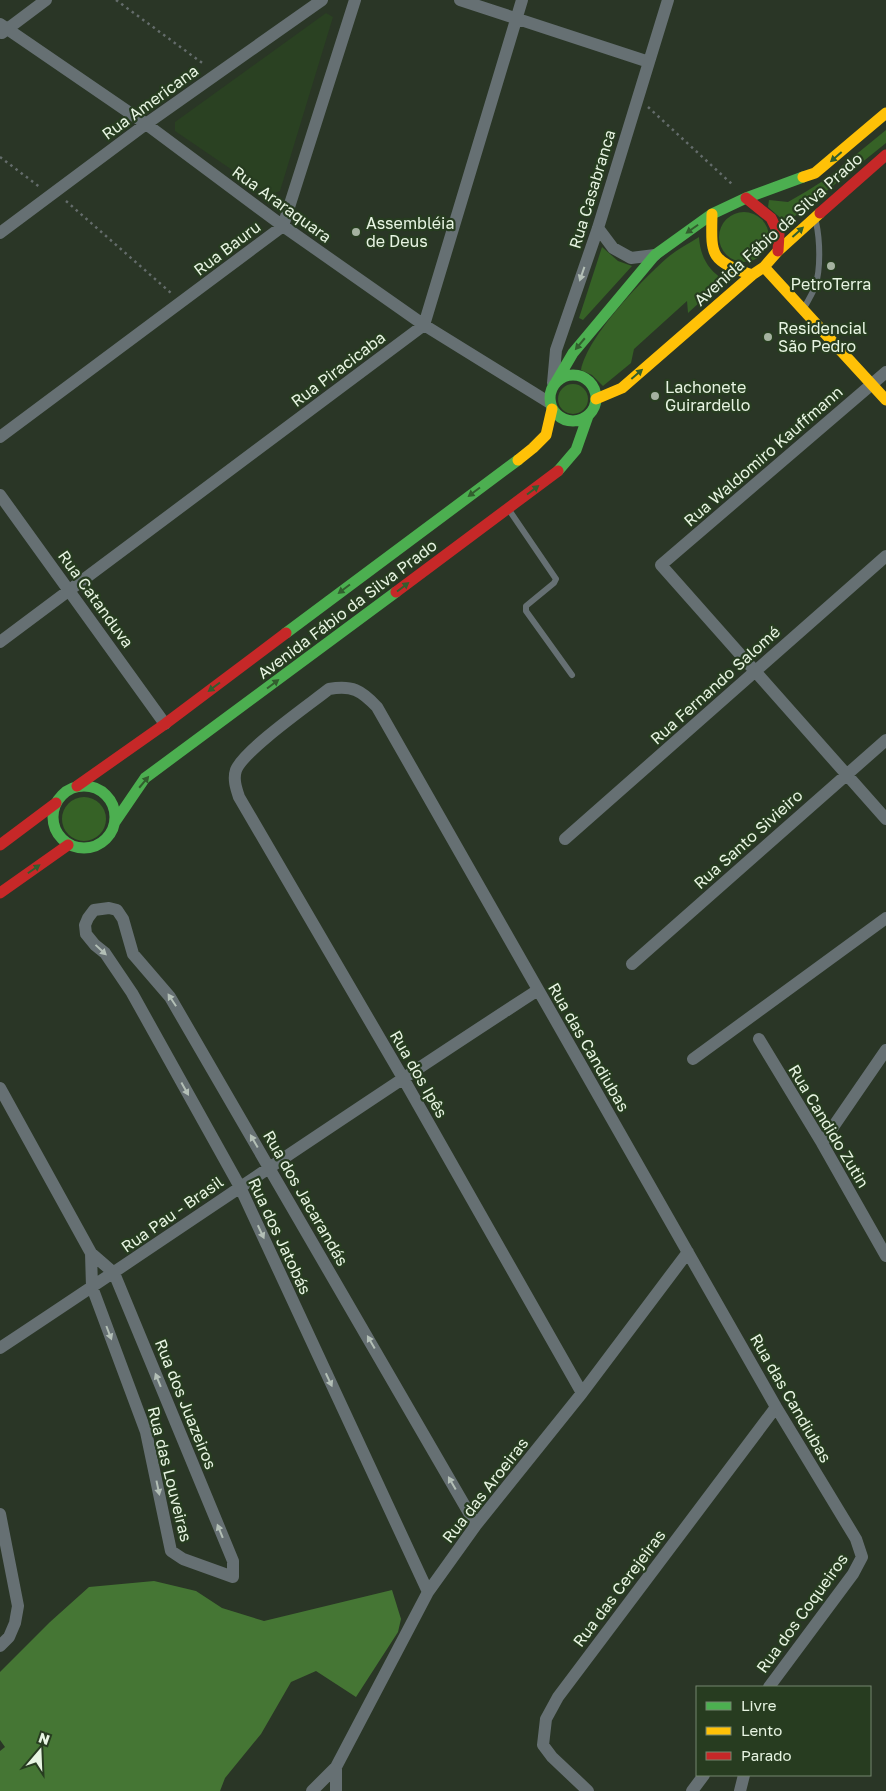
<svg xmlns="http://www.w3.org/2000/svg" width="886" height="1791" font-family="'Golos Text',sans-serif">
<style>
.built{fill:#2a4122}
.green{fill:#366226}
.forest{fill:#457634}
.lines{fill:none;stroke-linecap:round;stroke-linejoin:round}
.path{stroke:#646c6b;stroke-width:2.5;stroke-dasharray:2.5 4;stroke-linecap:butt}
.lane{stroke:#667073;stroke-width:6}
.street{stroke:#667073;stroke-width:12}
.fast{stroke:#4caf50;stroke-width:11}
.slow{stroke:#ffc107;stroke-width:11}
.jam{stroke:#c62828;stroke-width:11}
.oneway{fill:#325e2e}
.oneway2{fill:#b3bfb6}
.poi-dot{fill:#a5b2a0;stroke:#273c20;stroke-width:2}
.labels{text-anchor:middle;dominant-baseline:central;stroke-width:4.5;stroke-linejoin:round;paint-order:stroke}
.street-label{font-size:16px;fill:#e7f4e2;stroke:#273c20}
.poi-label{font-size:16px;fill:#e7f4e2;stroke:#273c20;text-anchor:start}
</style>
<rect width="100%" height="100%" fill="#2a3626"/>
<path class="built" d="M 326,13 L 333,17 L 280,191 L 269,195 L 175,131 L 175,122 Z"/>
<path class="green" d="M 886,130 L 886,143 L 798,214 L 785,222 L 768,207 L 769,200 L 788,202 L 807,191 L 826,179 Z
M719 237a25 25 0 1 1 50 0a25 25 0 1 1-50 0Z
M 699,237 C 700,256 708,270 724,280 L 688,313 L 687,301 L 634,349 L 631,363 L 603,386 L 592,375 L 581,370 C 588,336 640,282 667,258 C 676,250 688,244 699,237 Z
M 602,247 L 618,261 L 632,266 L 583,320 L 579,318 Z
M558 399a15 15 0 1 1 30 0a15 15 0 1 1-30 0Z
M62 819a22 22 0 1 1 44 0a22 22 0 1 1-44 0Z"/>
<path class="forest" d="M 154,1581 L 196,1591 L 222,1608 L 264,1621 L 392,1590 L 401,1619 L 398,1632 L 356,1697 L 316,1671 L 291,1682 L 261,1734 L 225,1778 L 220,1791 L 0,1791 L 0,1751 L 5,1747 L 0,1740 L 0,1672 L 50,1622 L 89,1587 Z"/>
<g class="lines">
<path class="path" d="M 116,0 L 205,65
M 648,107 L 734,186
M 0,157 L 41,188
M 66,201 L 171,293"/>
<path class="lane" d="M 804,308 C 808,301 812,294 815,287 C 821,269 820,240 816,222
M 509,510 L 556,579 L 554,583 L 526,606 L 526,611 L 572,675"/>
<path class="street" d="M 460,0 L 649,62
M 0,24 L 146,124 L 283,226 L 424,325 L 550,403
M 2,33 L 46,0
M 598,228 L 613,248 L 631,258 L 655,255
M 0,233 L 146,124 L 322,0
M 886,372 L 661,565 L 886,819
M 553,383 L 556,350 L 598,228 L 668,0
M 0,437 L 283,226 L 355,0
M 0,495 L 165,724
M 0,642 L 424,325 L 522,0
M 565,839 L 886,556
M 632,964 L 886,740
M 759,1039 L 822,1143 L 886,1256
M 693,1059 L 886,918
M 0,1088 L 91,1253 L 114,1273 L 233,1561 L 233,1577 L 183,1559 L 171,1551 L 146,1432 L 92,1287 L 91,1253
M 822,1143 L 886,1050
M 0,1348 C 180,1229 357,1107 538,990
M 582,1393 L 403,1078 L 239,797 C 236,788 233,779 236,770 C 244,750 310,704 329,689 C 352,685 361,690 377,707 L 776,1407 L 856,1539 L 862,1557 L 853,1574 L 769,1687
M 0,1514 L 18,1606 L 15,1623 L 9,1637 L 0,1646
M 428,1592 L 240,1187 L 132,993 L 105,953 L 95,945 L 86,934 L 85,925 L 88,918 L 94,910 L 109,908 L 117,910 L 123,919 L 133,954 L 170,997 L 476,1525
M 336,1767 L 336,1791
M 312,1791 L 336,1767 L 428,1592 L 476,1525 L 582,1393 L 688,1252
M 588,1791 L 552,1757 L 543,1745 L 546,1719 L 558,1697 L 776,1407
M 692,1791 L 704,1775
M 740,1791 L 744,1775"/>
<path class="fast" d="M550 398a23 23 0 1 1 46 0a23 23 0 1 1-46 0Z
M 556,382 L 573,353 L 655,255 L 712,214 L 746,198 L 803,177
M 558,471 L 576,450 L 588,416
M 286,633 L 518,460
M53 817a31 31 0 1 1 62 0a31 31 0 1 1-62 0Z
M 115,822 L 145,778 L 396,592"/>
<path class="slow" d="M 803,177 L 815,173 L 886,113
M 712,214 C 711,257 710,260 752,275
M 764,267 L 886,400
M 596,399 L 622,388 L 752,275 L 764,267 L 778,251 L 820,213
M 518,460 L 533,448 L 546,435 L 552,409"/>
<path class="jam" d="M 746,198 L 771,218 L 779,234 L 778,251
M 820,213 L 886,155
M 396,592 L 558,471
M 77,786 L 165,724 L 286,633
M 0,845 L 56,803
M 0,893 L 68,845"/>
</g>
<defs><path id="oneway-solid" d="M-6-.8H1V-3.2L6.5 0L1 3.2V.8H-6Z" transform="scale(1.25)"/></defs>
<g class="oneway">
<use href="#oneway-solid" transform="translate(836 157) rotate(139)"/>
<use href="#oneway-solid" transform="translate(692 229) rotate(145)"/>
<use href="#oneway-solid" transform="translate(798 232) rotate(-42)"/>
<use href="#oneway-solid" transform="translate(580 344) rotate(130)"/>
<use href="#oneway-solid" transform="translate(637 374) rotate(-41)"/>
<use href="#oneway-solid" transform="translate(533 490) rotate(-37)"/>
<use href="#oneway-solid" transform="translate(474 492) rotate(143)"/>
<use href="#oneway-solid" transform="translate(403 587) rotate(-37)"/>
<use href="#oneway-solid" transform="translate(344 589) rotate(143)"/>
<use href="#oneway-solid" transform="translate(273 684) rotate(-37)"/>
<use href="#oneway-solid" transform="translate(214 687) rotate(143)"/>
<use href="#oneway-solid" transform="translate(144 782) rotate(-50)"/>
<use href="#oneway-solid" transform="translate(34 869) rotate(-35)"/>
</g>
<g class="oneway2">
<use href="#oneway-solid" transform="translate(582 274) rotate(109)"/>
<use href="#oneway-solid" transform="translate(101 950) rotate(43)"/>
<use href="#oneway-solid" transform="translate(172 1000) rotate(-123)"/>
<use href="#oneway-solid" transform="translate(185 1089) rotate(61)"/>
<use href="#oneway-solid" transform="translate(254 1141) rotate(-120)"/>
<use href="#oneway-solid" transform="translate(261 1232) rotate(65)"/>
<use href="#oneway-solid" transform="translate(109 1333) rotate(69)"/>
<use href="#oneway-solid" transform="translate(371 1342) rotate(-120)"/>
<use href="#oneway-solid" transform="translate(158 1380) rotate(-112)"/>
<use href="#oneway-solid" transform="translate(329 1380) rotate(65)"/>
<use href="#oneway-solid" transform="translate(452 1483) rotate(-120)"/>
<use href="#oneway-solid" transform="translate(158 1488) rotate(78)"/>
<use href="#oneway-solid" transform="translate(220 1531) rotate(-112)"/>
</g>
<g class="poi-dot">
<circle cx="356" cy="232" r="5"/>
<circle cx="831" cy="266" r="5"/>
<circle cx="768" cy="337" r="5"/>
<circle cx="655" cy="396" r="5"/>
</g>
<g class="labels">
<g class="street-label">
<text transform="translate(150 102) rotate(-36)">Rua Americana</text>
<text transform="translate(592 189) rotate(-73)">Rua Casabranca</text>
<text transform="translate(282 204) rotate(36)">Rua Araraquara</text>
<text transform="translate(778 229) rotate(-42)">Avenida Fábio da Silva Prado</text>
<text transform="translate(227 248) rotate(-37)">Rua Bauru</text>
<text transform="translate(338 369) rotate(-37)">Rua Piracicaba</text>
<text transform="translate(763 456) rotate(-41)">Rua Waldomiro Kauffmann</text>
<text transform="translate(96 599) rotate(54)">Rua Catanduva</text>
<text transform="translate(347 609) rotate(-37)">Avenida Fábio da Silva Prado</text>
<text transform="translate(715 685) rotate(-42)">Rua Fernando Salomé</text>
<text transform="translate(748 839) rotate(-42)">Rua Santo Sivieiro</text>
<text transform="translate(589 1047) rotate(60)">Rua das Candiubas</text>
<text transform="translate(419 1074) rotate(60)">Rua dos Ipês</text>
<text transform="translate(829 1126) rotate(59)">Rua Candido Zutin</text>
<text transform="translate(306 1198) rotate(60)">Rua dos Jacarandás</text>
<text transform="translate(172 1214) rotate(-35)">Rua Pau - Brasil</text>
<text transform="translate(280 1236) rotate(65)">Rua dos Jatobás</text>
<text transform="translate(791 1398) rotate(60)">Rua das Candiubas</text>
<text transform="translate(186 1404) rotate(68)">Rua dos Juazeiros</text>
<text transform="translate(170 1474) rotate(76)">Rua das Louveiras</text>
<text transform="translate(485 1490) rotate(-52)">Rua das Aroeiras</text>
<text transform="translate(619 1588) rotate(-53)">Rua das Cerejeiras</text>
<text transform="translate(802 1613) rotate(-54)">Rua dos Coqueiros</text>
</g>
<g class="poi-label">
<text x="366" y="223">Assembléia<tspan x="366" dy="18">de Deus</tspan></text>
<text x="831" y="284" text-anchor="middle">PetroTerra</text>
<text x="778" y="328">Residencial<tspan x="778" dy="18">São Pedro</tspan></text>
<text x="665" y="387">Lachonete<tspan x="665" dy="18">Guirardello</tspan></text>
</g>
</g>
<rect x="696" y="1686" width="175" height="90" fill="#273c20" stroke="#74866e"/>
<rect x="706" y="1702" width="25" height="8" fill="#4caf50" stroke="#74866e"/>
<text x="741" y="1711" font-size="15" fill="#e7f4e2">Livre</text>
<rect x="706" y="1727" width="25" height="8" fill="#ffc107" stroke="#74866e"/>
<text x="741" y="1736" font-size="15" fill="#e7f4e2">Lento</text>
<rect x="706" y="1752" width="25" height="8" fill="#c62828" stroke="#74866e"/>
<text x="741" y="1761" font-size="15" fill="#e7f4e2">Parado</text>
<g transform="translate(40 1751) rotate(19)" stroke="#273c20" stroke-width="4" paint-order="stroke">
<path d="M0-4L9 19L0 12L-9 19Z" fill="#e7f4e2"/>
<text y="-8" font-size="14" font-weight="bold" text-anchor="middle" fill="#e7f4e2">N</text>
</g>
</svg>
